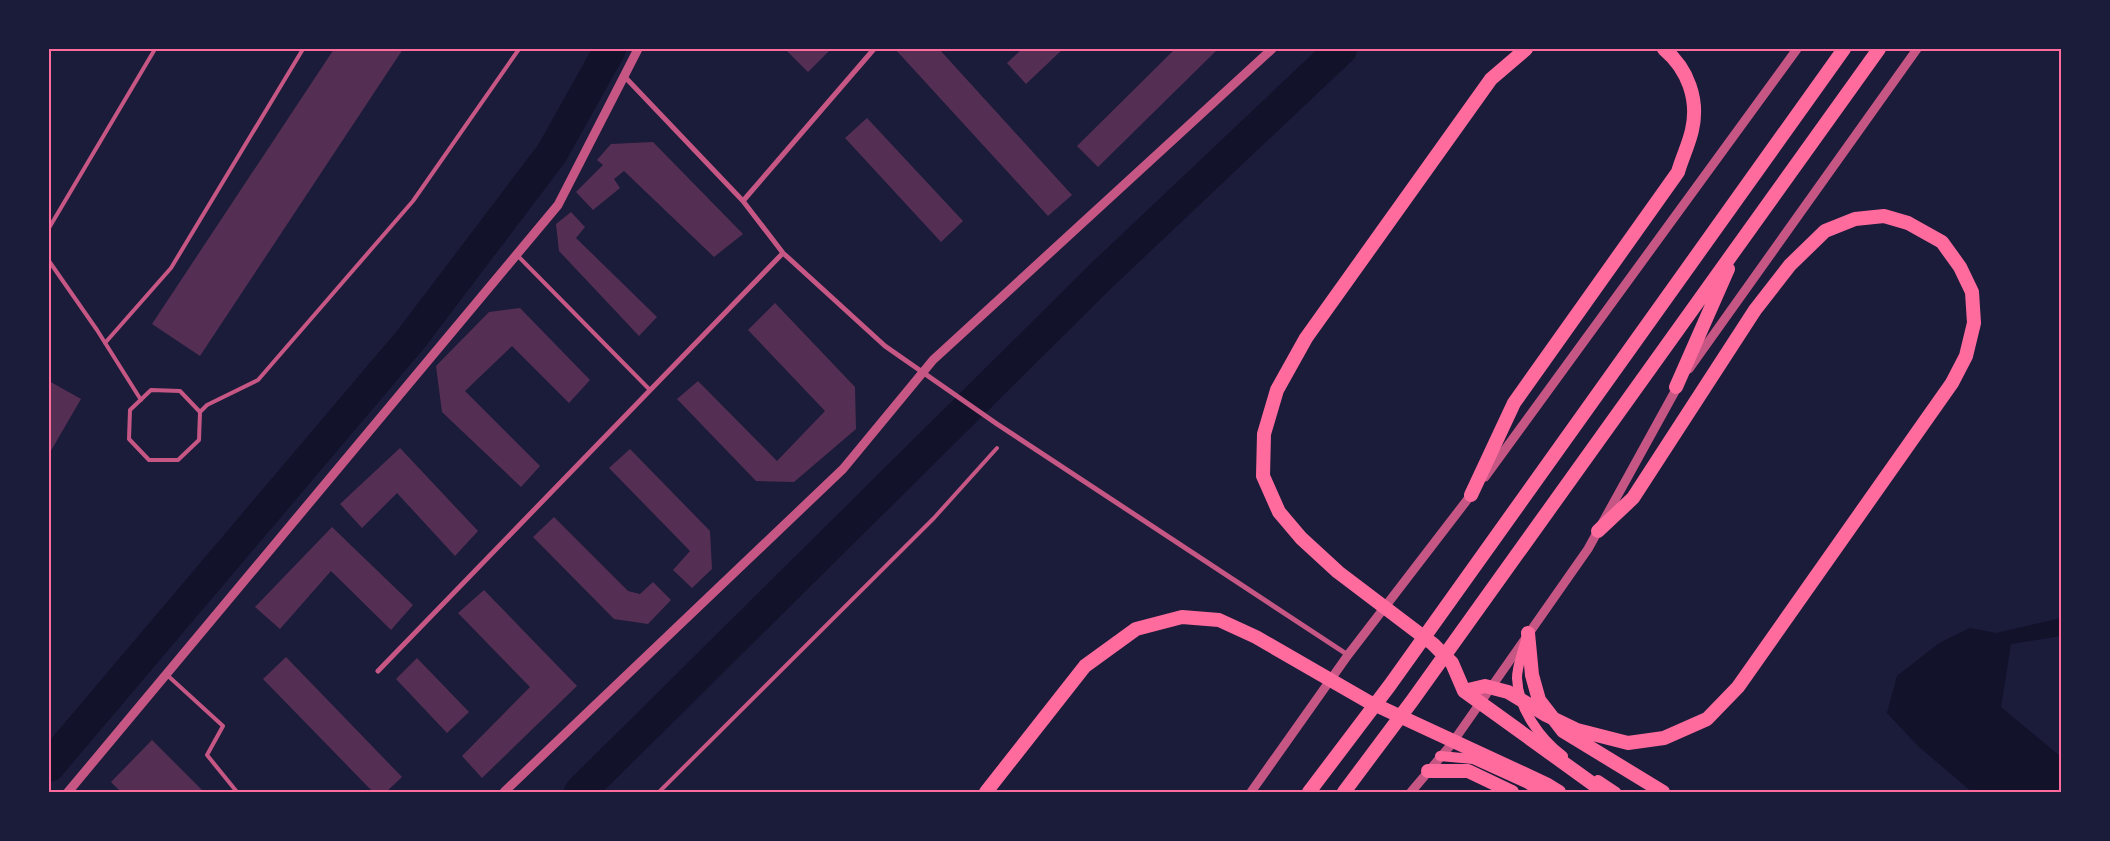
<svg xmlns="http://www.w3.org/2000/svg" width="2110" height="841" font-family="'Space Grotesk',sans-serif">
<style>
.water{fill:#12122b}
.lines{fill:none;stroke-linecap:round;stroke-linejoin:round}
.river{stroke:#12122b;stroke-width:32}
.building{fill:#542f53}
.service{stroke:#c65784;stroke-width:4}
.minor{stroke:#c65784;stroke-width:5}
.tertiary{stroke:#c65784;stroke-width:9}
.secondary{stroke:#ff6b9d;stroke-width:10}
.trunk{stroke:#ff6b9d;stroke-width:14}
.neatline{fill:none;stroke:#ff6b9d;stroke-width:2}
</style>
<rect width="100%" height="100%" fill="#1b1b3a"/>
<path class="water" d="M 2061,618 L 2061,636 L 2011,644 L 2001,707 L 2061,757 L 2061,792 L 1972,792 L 1918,746 L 1887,713 L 1897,676 L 1939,643 L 1970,628 L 1996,633 Z"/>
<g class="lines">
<path class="river" d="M 49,766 L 411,339 L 552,153 L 610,49
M 580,792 L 1102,275 L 1341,49"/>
</g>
<path class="building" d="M 334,49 L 403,49 L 200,356 L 152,324 Z
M 785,49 L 829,49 L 830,50 L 808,72 Z
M 895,49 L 939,49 L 1072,195 L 1048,216 Z
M 1022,49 L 1063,49 L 1026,84 L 1007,63 Z
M 1175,49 L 1218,49 L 1098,167 L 1077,146 Z
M 867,118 L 963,221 L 941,242 L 845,138 Z
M 653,142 L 743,234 L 714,257 L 624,171 L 614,179 L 620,188 L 593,210 L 576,192 L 603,165 L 597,160 L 611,144 Z
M 571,212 L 585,227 L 576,238 L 657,317 L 639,336 L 559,251 L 556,224 Z
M 775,303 L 855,387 L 856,429 L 794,482 L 756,481 L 677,399 L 698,381 L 777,461 L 825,411 L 748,330 Z
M 520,308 L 590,380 L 569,403 L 512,346 L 465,391 L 540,466 L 521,487 L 442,412 L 436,366 L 489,312 Z
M 49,381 L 81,399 L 49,454 Z
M 400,448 L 478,531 L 455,556 L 397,493 L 362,528 L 340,504 Z
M 630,449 L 710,531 L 712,569 L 692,588 L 673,570 L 690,551 L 609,468 Z
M 554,517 L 628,591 L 640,594 L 653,582 L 671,600 L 648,624 L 614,619 L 533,537 Z
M 332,527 L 413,605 L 391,630 L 331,571 L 280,629 L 255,607 Z
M 484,590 L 577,686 L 482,778 L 462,756 L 530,687 L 458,613 Z
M 286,657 L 402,777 L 386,792 L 373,792 L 263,679 Z
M 417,658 L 469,712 L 447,733 L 396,679 Z
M 152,740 L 204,792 L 121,792 L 111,782 Z"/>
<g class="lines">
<path class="service" d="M 49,228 L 155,49
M 517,255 L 650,390
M 49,261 L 97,330 L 141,400
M 105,343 L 171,268 L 303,49
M 200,412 L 180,391 L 151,390 L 130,410 L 129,439 L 149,460 L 178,460 L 199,440 L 200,412 L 207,405 L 258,380 L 413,201 L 519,49
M 166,674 L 223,726 L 207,755 L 237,792
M 659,792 L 934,518 L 997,448"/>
<path class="minor" d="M 624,76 L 743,201 L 783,253 L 885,346 L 997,424 L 1348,655
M 743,201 L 874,49
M 378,671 L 783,253"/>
<path class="tertiary" d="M 1689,369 L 1917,49
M 1485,477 L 1797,49
M 68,792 L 558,205 L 638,49
M 504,792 L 843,469 L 933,360 L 1272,49
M 1251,792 L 1348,655 L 1474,491
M 1411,792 L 1450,746 L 1588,549 L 1679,384"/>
<path class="secondary" d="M 1526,640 C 1523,651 1517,666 1517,678 C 1518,708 1540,739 1563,756
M 1440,756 L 1473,759 L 1528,784 L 1540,792
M 1598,780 L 1616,792"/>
<path class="trunk" d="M 1526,49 L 1491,79 L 1306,338 L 1277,390 L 1264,434 L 1263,476 L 1279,512 L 1301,538 L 1338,572 L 1433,644 L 1452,663 L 1464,691 L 1604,792
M 1676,387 L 1728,269
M 1471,495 L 1514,403 L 1678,172 C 1682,158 1689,144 1692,130 C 1699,100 1688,69 1664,49
M 1528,633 L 1532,675 L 1539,700 L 1563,731 L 1663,792
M 1464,691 L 1485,686 L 1508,692 L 1546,715 L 1577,730 L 1628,743 L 1664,738 L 1707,719 L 1738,687 L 1952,383 L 1966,356 L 1974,323 L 1972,292 L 1960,267 L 1942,242 L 1908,223 L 1884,216 L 1855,219 L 1825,231 L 1790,265 L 1755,310 L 1633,498 L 1598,531
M 1428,771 L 1468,771 L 1512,792
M 986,792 L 1085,666 L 1136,629 L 1182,617 L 1219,620 L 1256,637 L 1367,701 L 1546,784 L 1559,792
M 1309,792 L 1390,685 L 1844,49
M 1344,792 L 1412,701 L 1879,49"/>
</g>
<rect width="2110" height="841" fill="none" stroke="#1b1b3a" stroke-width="100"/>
<rect x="50" y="50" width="2010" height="741" class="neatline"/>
</svg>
